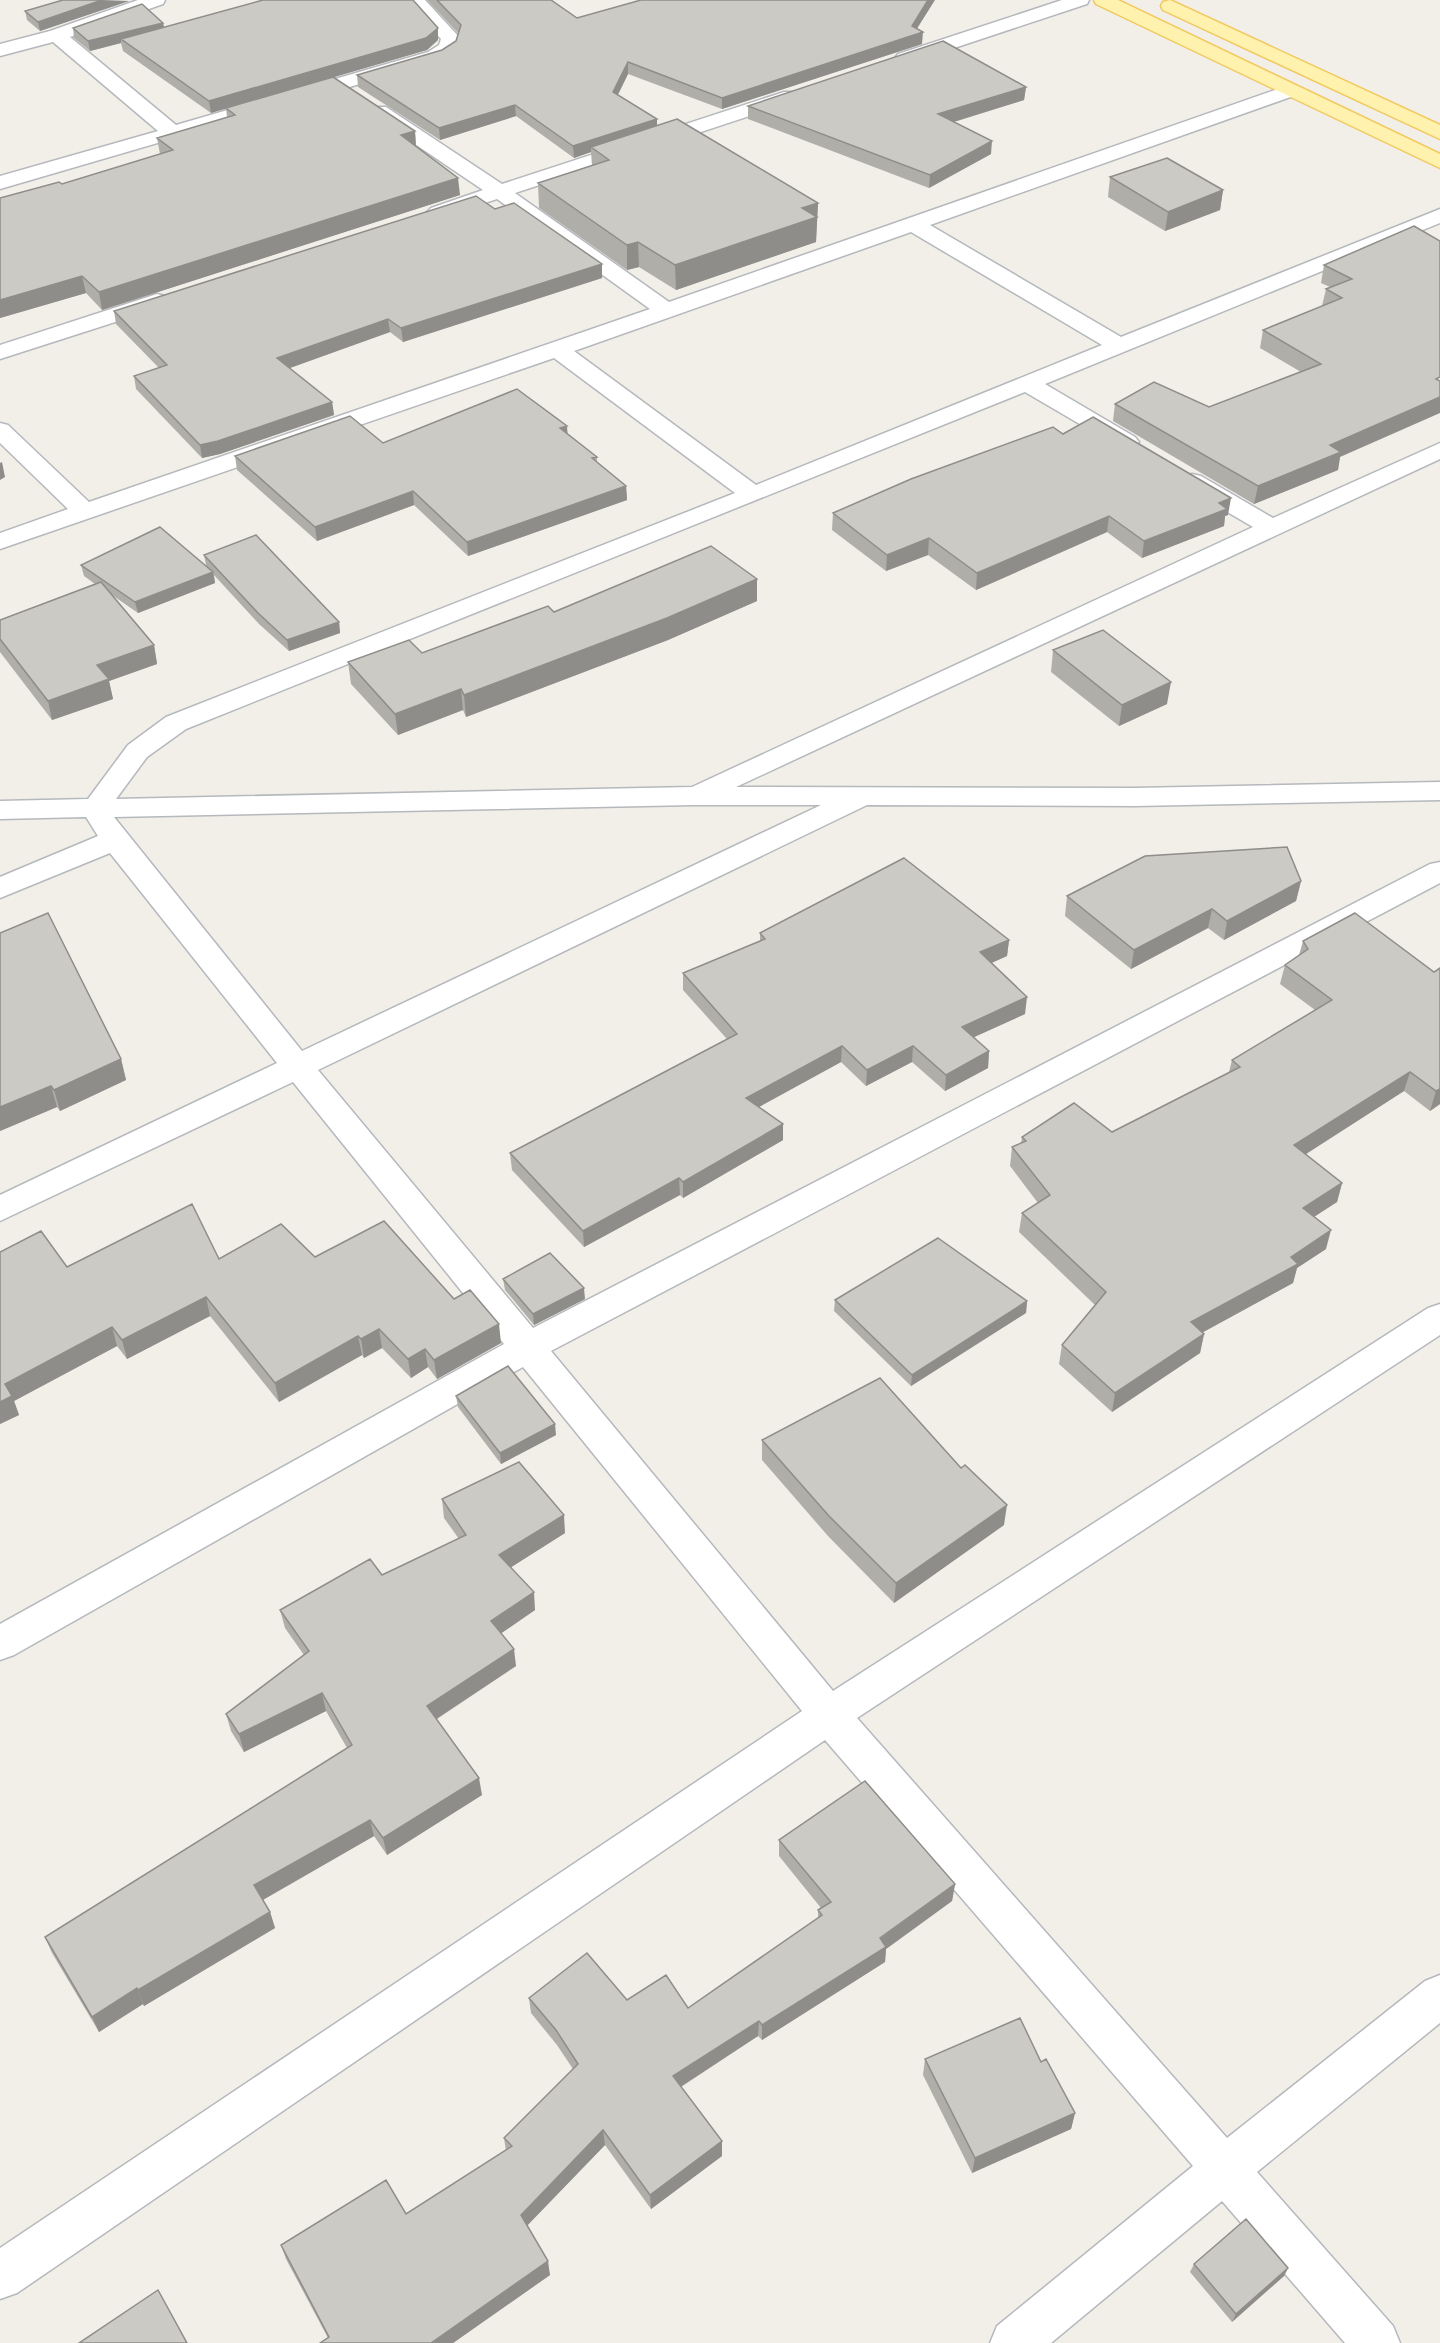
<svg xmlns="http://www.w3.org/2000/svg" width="1440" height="2343" font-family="'DM Sans',sans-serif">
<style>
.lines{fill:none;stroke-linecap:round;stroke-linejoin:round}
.minor-casing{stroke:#b5b8bc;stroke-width:3}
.major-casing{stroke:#f2c960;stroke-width:3}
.minor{fill:#fff;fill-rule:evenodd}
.major{fill:#fff2af;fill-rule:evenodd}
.wall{fill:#afaea9}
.shaded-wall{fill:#8f8d8a}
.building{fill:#cccac5;stroke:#8f8d8a;stroke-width:1.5}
</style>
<rect width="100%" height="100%" fill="#f1efe8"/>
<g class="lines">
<defs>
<path id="minor" d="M 138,0 L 165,0 L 163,4 L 70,37 L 176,125 L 428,52 L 439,45 L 441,39 L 406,0 L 425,0 L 460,38 L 455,52 L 442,60 L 0,189 L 0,176 L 158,131 L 53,42 L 0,56 L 0,44 L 50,31 Z
M 1062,0 L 1089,0 L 1087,4 L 912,62 L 898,62 L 895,58 L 898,54 Z
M 1292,84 L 1302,90 L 1299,94 L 930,225 L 1121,337 L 1440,209 L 1440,223 L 1045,384 L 1135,437 L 1139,442 L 1135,447 L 1127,449 L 1119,447 L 1025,392 L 186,729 L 147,757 L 116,799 L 692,787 L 1253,527 L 1183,486 L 1180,481 L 1183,476 L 1192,474 L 1201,476 L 1273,518 L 1440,443 L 1440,459 L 736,787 L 1135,788 L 1440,782 L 1440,800 L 1135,806 L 867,805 L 318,1070 L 533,1328 L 1430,864 L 1440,862 L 1440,883 L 551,1351 L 833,1691 L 1428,1308 L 1440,1304 L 1440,1335 L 857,1718 L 1227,2138 L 1425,1981 L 1440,1975 L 1440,2023 L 1257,2172 L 1393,2326 L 1400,2343 L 1345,2343 L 1222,2201 L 1051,2343 L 990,2343 L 997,2326 L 1193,2166 L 825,1740 L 17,2293 L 0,2299 L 0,2248 L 802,1711 L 523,1367 L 14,1655 L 0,1660 L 0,1624 L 504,1344 L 293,1082 L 0,1221 L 0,1195 L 277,1063 L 110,853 L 0,898 L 0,877 L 98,836 L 86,817 L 0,819 L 0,801 L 88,799 L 128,745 L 166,717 L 735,493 L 554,358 L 0,549 L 0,533 L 68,509 L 0,443 L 0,423 L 8,425 L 89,502 L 650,309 L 497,199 L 445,216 L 431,216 L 427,212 L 431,208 L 483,190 L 372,115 L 369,111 L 372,107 L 386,107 L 502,184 L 784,92 L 798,92 L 801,96 L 798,100 L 515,193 L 669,302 ZM 911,232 L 1102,345 L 756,485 L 574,351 ZM 694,805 L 821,805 L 302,1051 L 114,817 Z
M 157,294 L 165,296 L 168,301 L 165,306 L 0,359 L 0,345 Z"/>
<path id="major" d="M 1094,0 L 1118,0 L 1440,154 L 1440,168 L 1096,4 Z
M 1170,0 L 1440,125 L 1440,139 L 1163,10 L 1161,6 L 1163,2 Z"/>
</defs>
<use href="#minor" class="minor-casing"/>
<use href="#major" class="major-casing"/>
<use href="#minor" class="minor"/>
<use href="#major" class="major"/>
</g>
<path class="wall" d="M 427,0 L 551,0 L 577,18 L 917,29 L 922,44 L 722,109 L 628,74 L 618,95 L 657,125 L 818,203 L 816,242 L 676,290 L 639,267 L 627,270 L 539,208 L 538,183 L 592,166 L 591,152 L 574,158 L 516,116 L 440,140 L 358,87 L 357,75 L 442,50 L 456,41 L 458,33 Z
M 129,1 L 40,31 L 27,20 L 25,11 Z
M 163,23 L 164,27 L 438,28 L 438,40 L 427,50 L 333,77 L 415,131 L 416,147 L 460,195 L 102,310 L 86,293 L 0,318 L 0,198 L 62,184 L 160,154 L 157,138 L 227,117 L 226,108 L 211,113 L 123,51 L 121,43 L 90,51 L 74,38 L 73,28 Z
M 1026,87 L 1024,100 L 954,122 L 991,154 L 929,188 L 748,119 L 748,106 Z
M 1110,177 L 1223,190 L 1220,210 L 1165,231 L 1108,197 Z
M 495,209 L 602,264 L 602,278 L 403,342 L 390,332 L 289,368 L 332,402 L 334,415 L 220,454 L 202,458 L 136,389 L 134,376 L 159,368 L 116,324 L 114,311 Z
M 1414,226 L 1340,457 L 1338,470 L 1254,504 L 1113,421 L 1115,404 L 1209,407 L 1301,372 L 1260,348 L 1263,330 L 1322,306 L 1326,289 L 1330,287 L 1321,283 L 1324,265 Z
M 567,434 L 597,457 L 597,462 L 626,486 L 627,500 L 468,556 L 414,505 L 317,541 L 237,470 L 235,456 L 383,443 Z
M 1063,434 L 1228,515 L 1225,516 L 1224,526 L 1142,558 L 1107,532 L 976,590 L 928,555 L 886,571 L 832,530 L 833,513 Z
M 204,555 L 339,622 L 340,633 L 289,651 L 259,624 L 214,575 L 215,583 L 138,613 L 112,595 L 154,645 L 157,664 L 109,681 L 113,699 L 52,720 L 0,652 L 0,620 L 95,584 L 84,576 L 81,565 L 206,565 Z
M 757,601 L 668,640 L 466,717 L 463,710 L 398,735 L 351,684 L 348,662 L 422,653 L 554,612 Z
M 1053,650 L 1167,704 L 1119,726 L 1051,672 Z
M 1301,881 L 1296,901 L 1224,940 L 1208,928 L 1131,969 L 1065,916 L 1067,896 Z
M 0,933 L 121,1059 L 126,1080 L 60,1111 L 57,1107 L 0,1131 Z
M 760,933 L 1009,940 L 1007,956 L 991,963 L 1025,1014 L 974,1037 L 989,1051 L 988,1068 L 945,1091 L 912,1062 L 866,1086 L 841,1062 L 759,1107 L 783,1140 L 683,1198 L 680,1195 L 584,1247 L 512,1170 L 510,1153 L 727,1039 L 683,990 L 683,973 L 760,941 Z
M 1303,941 L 1434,972 L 1440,968 L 1440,1104 L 1430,1111 L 1404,1091 L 1305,1154 L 1342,1183 L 1337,1202 L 1314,1217 L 1326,1249 L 1297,1268 L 1293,1283 L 1203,1332 L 1204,1334 L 1200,1353 L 1112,1412 L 1059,1364 L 1062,1345 L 1095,1305 L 1019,1232 L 1022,1213 L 1038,1203 L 1010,1166 L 1012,1147 L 1021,1143 L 1022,1137 L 1112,1132 L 1229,1072 L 1232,1060 L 1315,1010 L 1280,984 L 1285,965 L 1299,955 Z
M 0,1252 L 67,1267 L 219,1259 L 315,1257 L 454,1299 L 501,1343 L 437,1379 L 428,1367 L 411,1378 L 382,1348 L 364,1358 L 362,1355 L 279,1402 L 210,1316 L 127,1359 L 117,1346 L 14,1401 L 19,1415 L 0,1424 Z
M 503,1279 L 585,1299 L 534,1325 L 505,1290 Z
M 835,1300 L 1027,1301 L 1026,1313 L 911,1386 L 834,1311 Z
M 456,1396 L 556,1435 L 501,1464 L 458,1407 Z
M 762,1440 L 1004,1525 L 894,1603 L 828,1536 L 762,1460 Z
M 442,1499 L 565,1533 L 511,1567 L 535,1610 L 501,1633 L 516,1666 L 437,1719 L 482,1795 L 387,1855 L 374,1836 L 263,1900 L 270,1912 L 275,1928 L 144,2006 L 143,2004 L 99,2032 L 52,1953 L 45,1937 L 347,1748 L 326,1711 L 244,1752 L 231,1731 L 226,1714 L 304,1655 L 285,1628 L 280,1610 L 382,1575 L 459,1539 L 444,1518 Z
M 779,1840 L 955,1884 L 952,1901 L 886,1949 L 885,1962 L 762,2040 L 758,2036 L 681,2087 L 722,2141 L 722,2156 L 651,2209 L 605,2145 L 527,2225 L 550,2275 L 453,2343 L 320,2343 L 328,2338 L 286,2259 L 281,2245 L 406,2214 L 506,2151 L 504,2138 L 573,2069 L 557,2045 L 531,2013 L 529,1998 L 627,2000 L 688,2008 L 818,1918 L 818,1910 L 821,1908 L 779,1856 Z
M 925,2059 L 1041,2062 L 1075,2113 L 1071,2129 L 972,2173 L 923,2075 Z
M 1194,2264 L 1288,2268 L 1284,2276 L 1232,2322 L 1190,2272 Z"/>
<path class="shaded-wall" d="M 102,0 L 129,1 L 40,31 L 38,22 Z
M 928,0 L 935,0 L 913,35 L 923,32 L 922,44 L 722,109 L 722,98 L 912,26 Z
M 163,23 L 165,33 L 121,39 L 121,43 L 90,51 L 88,41 Z
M 438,28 L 438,40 L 427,50 L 211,113 L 209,101 Z
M 628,62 L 628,74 L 613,104 L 613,92 Z
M 1026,87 L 1024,100 L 937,127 L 938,114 Z
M 515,105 L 516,116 L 440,140 L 439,128 Z
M 657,119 L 657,131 L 591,147 L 591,152 L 574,158 L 573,146 Z
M 415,131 L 416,148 L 401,135 Z
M 992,141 L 991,154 L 929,188 L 930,175 Z
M 458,178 L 460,195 L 102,310 L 99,292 Z
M 1223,190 L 1220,210 L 1165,231 L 1168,212 Z
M 818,203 L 816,242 L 676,290 L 675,265 L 802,208 Z
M 638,242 L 639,267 L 627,270 L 627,245 Z
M 602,264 L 602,278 L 403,342 L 401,328 Z
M 82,276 L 86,293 L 0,318 L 0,300 Z
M 388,319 L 390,332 L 279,372 L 277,358 Z
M 1440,397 L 1440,413 L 1340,457 L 1338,470 L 1254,504 L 1258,486 L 1330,445 Z
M 332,402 L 334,415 L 220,454 L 202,458 L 200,445 Z
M 567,426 L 568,439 L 560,428 Z
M 2,462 L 5,477 L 0,480 L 0,463 Z
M 626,486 L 627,500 L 468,556 L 467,542 Z
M 413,491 L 414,505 L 317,541 L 315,527 Z
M 1231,498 L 1228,515 L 1225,516 L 1224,526 L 1142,558 L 1144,541 L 1219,503 Z
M 1109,516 L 1107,532 L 976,590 L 977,573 Z
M 929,538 L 928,555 L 886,571 L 887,555 Z
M 213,572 L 215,583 L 138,613 L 135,602 Z
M 757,579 L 757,601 L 668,640 L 466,717 L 464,695 Z
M 339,622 L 340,633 L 289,651 L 287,640 Z
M 154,645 L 157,664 L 109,681 L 113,699 L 52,720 L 48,701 L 97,665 Z
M 1171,682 L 1167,704 L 1119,726 L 1122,705 Z
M 461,689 L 463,710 L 398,735 L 395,714 Z
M 1301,881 L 1296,901 L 1224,940 L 1227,921 Z
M 1212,909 L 1208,928 L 1131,969 L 1134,950 Z
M 1009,940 L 1007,956 L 978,969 L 980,952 Z
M 1027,997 L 1025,1014 L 961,1043 L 962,1027 Z
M 842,1046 L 841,1062 L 746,1114 L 746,1098 Z
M 913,1046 L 912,1062 L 866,1086 L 867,1070 Z
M 989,1051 L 988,1068 L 945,1091 L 946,1075 Z
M 121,1059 L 126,1080 L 60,1111 L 54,1090 Z
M 1410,1072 L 1404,1091 L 1289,1165 L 1294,1145 Z
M 51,1086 L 57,1107 L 0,1131 L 0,1107 Z
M 1440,1089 L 1440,1104 L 1430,1111 L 1436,1091 Z
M 783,1124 L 783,1140 L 683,1198 L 683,1182 Z
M 679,1178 L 680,1195 L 584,1247 L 583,1231 Z
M 1342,1183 L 1337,1202 L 1298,1227 L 1303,1208 Z
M 1331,1230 L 1326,1249 L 1297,1268 L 1293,1283 L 1187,1341 L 1191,1322 Z
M 584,1288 L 585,1299 L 534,1325 L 533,1314 Z
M 206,1297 L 210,1316 L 127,1359 L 122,1340 Z
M 1027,1301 L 1026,1313 L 911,1386 L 912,1375 Z
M 499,1324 L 501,1343 L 437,1379 L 434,1360 Z
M 112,1327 L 117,1346 L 14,1401 L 19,1415 L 0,1424 L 0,1402 L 5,1384 Z
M 379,1329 L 382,1348 L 364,1358 L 361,1339 Z
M 1204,1334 L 1200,1353 L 1112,1412 L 1115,1393 Z
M 358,1336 L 362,1355 L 279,1402 L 275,1383 Z
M 425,1349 L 428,1367 L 411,1378 L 408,1359 Z
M 555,1424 L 556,1435 L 501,1464 L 500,1453 Z
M 1007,1505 L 1004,1525 L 894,1603 L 896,1583 Z
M 564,1515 L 565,1533 L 502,1573 L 499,1555 Z
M 534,1592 L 535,1610 L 493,1639 L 491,1621 Z
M 514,1649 L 516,1666 L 430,1723 L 427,1706 Z
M 322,1693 L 326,1711 L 244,1752 L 239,1734 Z
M 479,1778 L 482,1795 L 387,1855 L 383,1838 Z
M 370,1820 L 374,1836 L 259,1902 L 254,1885 Z
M 955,1884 L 952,1901 L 886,1949 L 885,1962 L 762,2040 L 762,2025 Z
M 270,1912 L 275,1928 L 144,2006 L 138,1990 Z
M 137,1988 L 143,2004 L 99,2032 L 92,2017 Z
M 759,2021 L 758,2036 L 674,2091 L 673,2076 Z
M 1075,2113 L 1071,2129 L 972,2173 L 975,2158 Z
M 603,2130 L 605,2145 L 524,2229 L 521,2215 Z
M 722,2141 L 722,2156 L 651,2209 L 650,2195 Z
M 548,2261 L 550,2275 L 453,2343 L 431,2343 Z
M 1288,2268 L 1284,2276 L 1232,2322 L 1236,2314 Z"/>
<path class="building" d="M 63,0 L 102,0 L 38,22 L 25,11 Z
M 263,0 L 413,0 L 438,28 L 426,38 L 209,101 L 121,39 Z
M 437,0 L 551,0 L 577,18 L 641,0 L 928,0 L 912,26 L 923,32 L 722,98 L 628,62 L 613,92 L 657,119 L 573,146 L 515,105 L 439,128 L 357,75 L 442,50 L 456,41 L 461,25 Z
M 142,4 L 163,23 L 88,41 L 73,28 Z
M 943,41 L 1026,87 L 938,114 L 992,141 L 930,175 L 748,106 Z
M 333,77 L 415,131 L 401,135 L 458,178 L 99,292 L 82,276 L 0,300 L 0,198 L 59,182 L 62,184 L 173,150 L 157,138 L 235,115 L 226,108 Z
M 677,119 L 818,203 L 802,208 L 817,217 L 675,265 L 638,242 L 627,245 L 538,183 L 609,160 L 591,147 Z
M 1167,158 L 1223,190 L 1168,212 L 1110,177 Z
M 476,196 L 495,209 L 514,203 L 602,264 L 401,328 L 388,319 L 277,358 L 332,402 L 218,441 L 200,445 L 134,376 L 167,365 L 114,311 Z
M 1414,226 L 1440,241 L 1440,377 L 1436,379 L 1440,381 L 1440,397 L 1330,445 L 1341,452 L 1258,486 L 1115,404 L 1154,382 L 1209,407 L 1321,364 L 1263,330 L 1342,298 L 1326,289 L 1352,279 L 1324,265 Z
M 517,389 L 567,426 L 560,428 L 597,457 L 592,458 L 626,486 L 467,542 L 413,491 L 315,527 L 235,456 L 350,416 L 383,443 Z
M 1093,417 L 1231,498 L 1219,503 L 1227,509 L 1144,541 L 1109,516 L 977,573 L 929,538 L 887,555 L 833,513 L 911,479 L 1053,427 L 1063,434 Z
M 160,527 L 213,572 L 135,602 L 81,565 Z
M 256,535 L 339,622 L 287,640 L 258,613 L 204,555 Z
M 711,546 L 757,579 L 667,618 L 464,695 L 461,689 L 395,714 L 348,662 L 409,640 L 422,653 L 548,606 L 554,612 Z
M 101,582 L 154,645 L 97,665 L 109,679 L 48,701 L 0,639 L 0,620 Z
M 1103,630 L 1171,682 L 1122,705 L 1053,650 Z
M 1287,847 L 1301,881 L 1227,921 L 1212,909 L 1134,950 L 1067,896 L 1145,856 Z
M 904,858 L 1009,940 L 980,952 L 1027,997 L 962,1027 L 989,1051 L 946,1075 L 913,1046 L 867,1070 L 842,1046 L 746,1098 L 783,1124 L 683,1182 L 679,1178 L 583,1231 L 510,1153 L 737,1034 L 683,973 L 765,939 L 760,933 Z
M 48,913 L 121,1059 L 54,1090 L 51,1086 L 0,1107 L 0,933 Z
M 1355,913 L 1434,972 L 1440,968 L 1440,1089 L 1436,1091 L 1410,1072 L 1294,1145 L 1342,1183 L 1303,1208 L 1331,1230 L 1291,1257 L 1298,1264 L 1191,1322 L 1204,1334 L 1115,1393 L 1062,1345 L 1106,1292 L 1022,1213 L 1050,1195 L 1012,1147 L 1026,1141 L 1022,1137 L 1074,1103 L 1112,1132 L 1240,1067 L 1232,1060 L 1332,1000 L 1285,965 L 1308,949 L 1303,941 Z
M 192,1204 L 219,1259 L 281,1224 L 315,1257 L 384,1221 L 454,1299 L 470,1290 L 499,1324 L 434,1360 L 425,1349 L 408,1359 L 379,1329 L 361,1339 L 358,1336 L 275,1383 L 206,1297 L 122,1340 L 112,1327 L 5,1384 L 12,1396 L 0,1402 L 0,1252 L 41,1231 L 67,1267 Z
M 938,1238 L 1027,1301 L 912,1375 L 835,1300 Z
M 550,1253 L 584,1288 L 533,1314 L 503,1279 Z
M 508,1366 L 555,1424 L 500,1453 L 456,1396 Z
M 880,1378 L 961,1468 L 965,1465 L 1007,1505 L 896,1583 L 829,1516 L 762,1440 Z
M 519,1462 L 564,1515 L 499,1555 L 534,1592 L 491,1621 L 514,1649 L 427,1706 L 479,1778 L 383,1838 L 370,1820 L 254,1885 L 270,1912 L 138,1990 L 137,1988 L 92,2017 L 45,1937 L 352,1745 L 322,1693 L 239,1734 L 226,1714 L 309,1651 L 280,1610 L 370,1559 L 382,1575 L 466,1535 L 442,1499 Z
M 865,1781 L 955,1884 L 880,1938 L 886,1947 L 762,2025 L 759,2021 L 673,2076 L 722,2141 L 650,2195 L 603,2130 L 521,2215 L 548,2261 L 431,2343 L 320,2343 L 329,2337 L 281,2245 L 386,2180 L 406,2214 L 512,2146 L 504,2138 L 578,2064 L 556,2030 L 529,1998 L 587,1953 L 627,2000 L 666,1975 L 688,2008 L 822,1915 L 818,1910 L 831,1902 L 779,1840 Z
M 1020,2018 L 1041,2062 L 1046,2059 L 1075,2113 L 975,2158 L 925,2059 Z
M 1246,2219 L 1288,2268 L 1236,2314 L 1194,2264 Z
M 158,2290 L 187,2343 L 79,2343 Z"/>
</svg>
